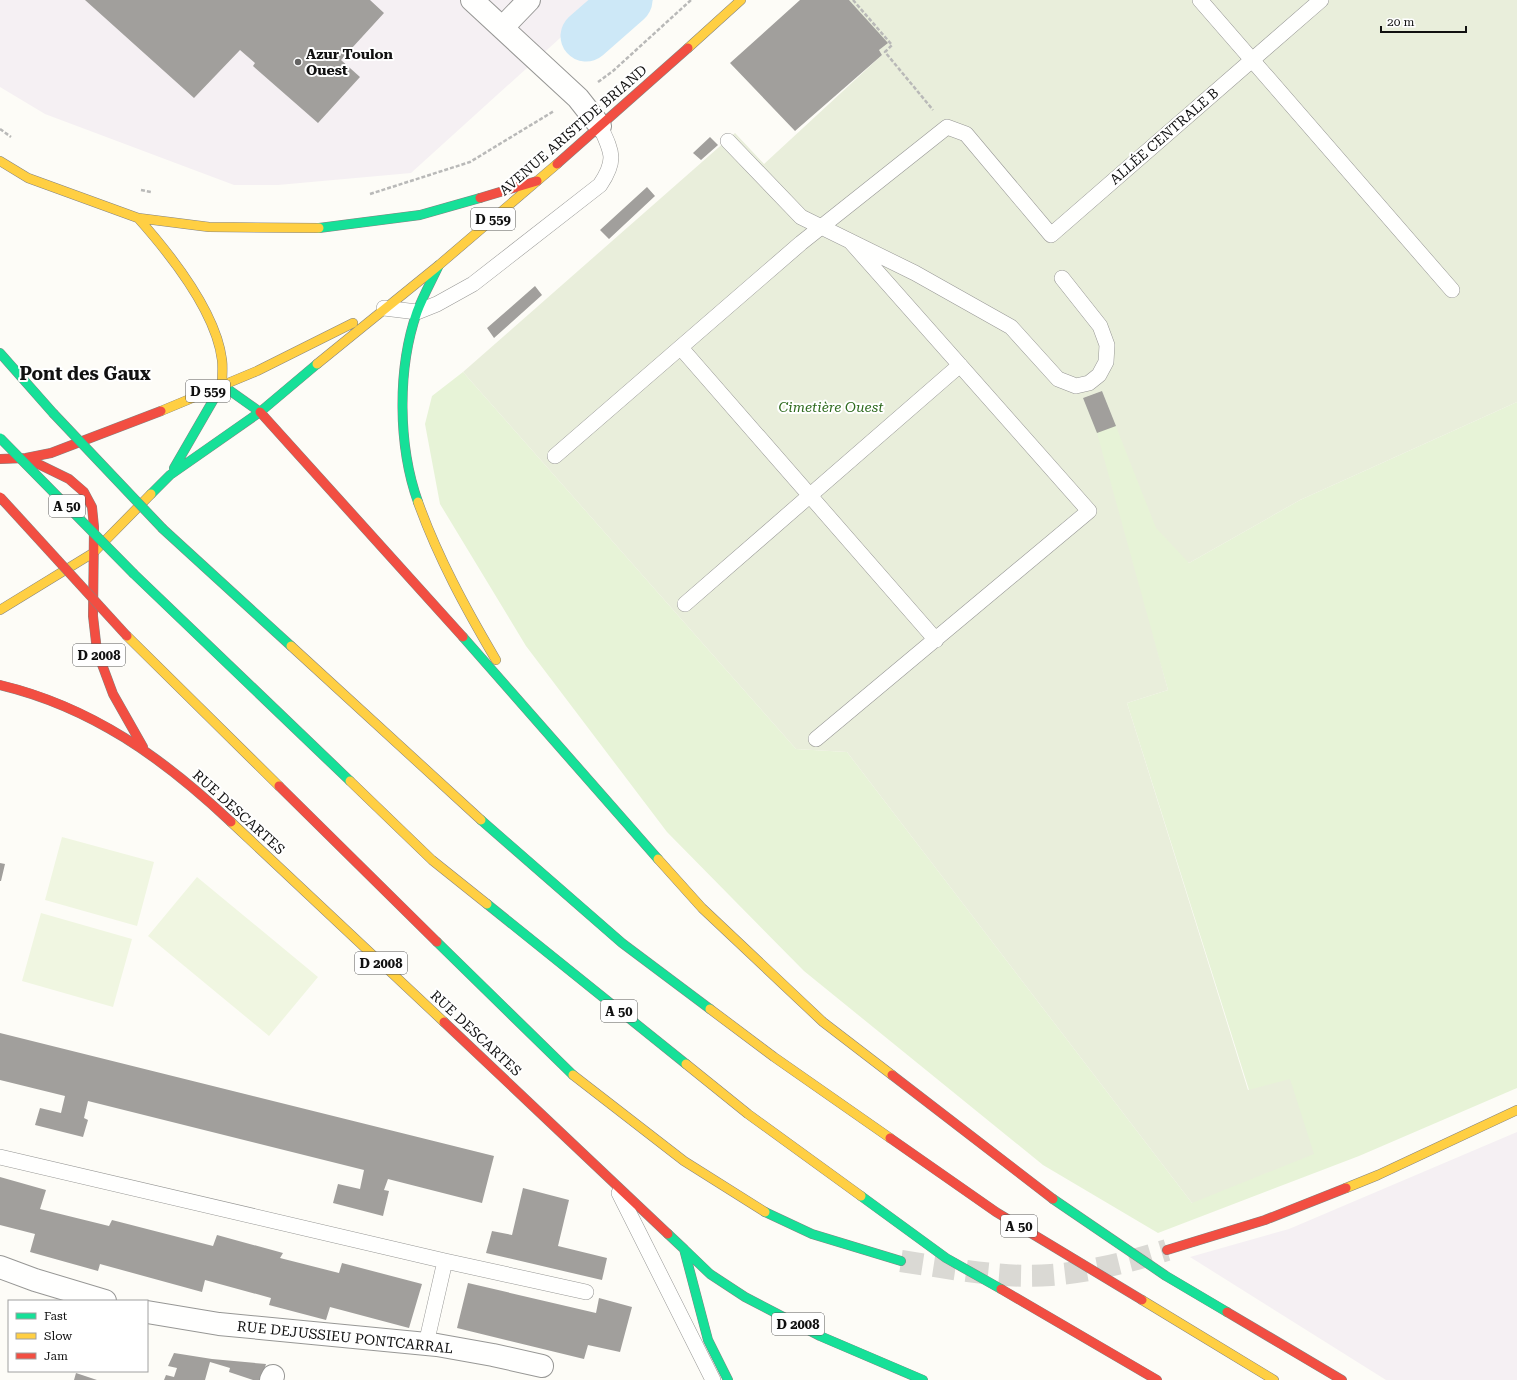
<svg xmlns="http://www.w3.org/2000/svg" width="1517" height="1380" font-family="'Roboto Serif',serif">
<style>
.industrial{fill:#f5f0f3}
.green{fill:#e7f3d7}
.cemetery{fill:#e9eedb}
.pitch{fill:#f0f6e1}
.water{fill:#cde8f7}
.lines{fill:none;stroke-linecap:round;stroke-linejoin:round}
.river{stroke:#cde8f7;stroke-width:51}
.building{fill:#a19f9c}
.highway-tunnel{stroke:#dad9d4;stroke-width:22;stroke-dasharray:22 11;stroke-linecap:butt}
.lane-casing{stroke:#979795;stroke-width:16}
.street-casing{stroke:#979795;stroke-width:24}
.fast-casing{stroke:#858482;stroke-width:10}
.slow-casing{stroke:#858482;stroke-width:10}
.jam-casing{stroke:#858482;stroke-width:10}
.path{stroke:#b9b9b8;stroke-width:2.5;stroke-dasharray:4 2;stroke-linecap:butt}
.lane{stroke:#fffffe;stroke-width:15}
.street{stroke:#fffffe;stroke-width:22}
.fast{stroke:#16e098;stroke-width:9}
.slow{stroke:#ffcf43;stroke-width:9}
.jam{stroke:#f24e42;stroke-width:9}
.fast-bridge-casing{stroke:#858482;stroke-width:10;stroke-linecap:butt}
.jam-bridge-casing{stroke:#858482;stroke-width:10;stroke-linecap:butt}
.fast-bridge{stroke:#16e098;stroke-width:9}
.jam-bridge{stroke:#f24e42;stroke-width:9}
.poi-dot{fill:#646362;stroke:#fff;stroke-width:1.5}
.labels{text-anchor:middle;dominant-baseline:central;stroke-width:4;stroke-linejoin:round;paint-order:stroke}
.shield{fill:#fff;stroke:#585858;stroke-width:1}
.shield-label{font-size:13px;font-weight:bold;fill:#111}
.poi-label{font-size:14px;font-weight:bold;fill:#111;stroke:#fff;text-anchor:start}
.street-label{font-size:14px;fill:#111;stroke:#fff}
.park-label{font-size:14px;font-style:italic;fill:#2f6b1f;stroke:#fff}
.district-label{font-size:18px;font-weight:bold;fill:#111;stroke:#fff}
</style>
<rect width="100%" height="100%" fill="#fdfcf7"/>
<path class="industrial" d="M 0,0 L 602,0 L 411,173 L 278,185 L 234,185 L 45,114 L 0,87 Z
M 1517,1132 L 1517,1380 L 1386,1380 L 1190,1257 L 1289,1229 Z"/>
<path class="green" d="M 463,372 L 796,749 L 847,752 L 1192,1203 L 1249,1090 L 1127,703 L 1168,690 L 1083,398 L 1102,391 L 1116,426 L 1189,563 L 1300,500 L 1517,402 L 1517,1088 L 1359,1156 L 1158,1233 L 1043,1165 L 804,971 L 667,832 L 526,646 L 440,504 L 425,424 L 432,396 Z"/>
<path class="cemetery" d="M 849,0 L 1517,0 L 1517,402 L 1300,500 L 1189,563 L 1156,528 L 1102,391 L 1083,398 L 1097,433 L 1168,690 L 1127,703 L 1248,1090 L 1290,1079 L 1314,1154 L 1192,1203 L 847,752 L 796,749 L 463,372 L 735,133 L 764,164 L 882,55 L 879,50 L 887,43 Z"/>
<path class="pitch" d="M 62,837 L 154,862 L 137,926 L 45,900 Z
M 197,877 L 318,977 L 269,1036 L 148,936 Z
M 41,913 L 132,939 L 113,1007 L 22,981 Z"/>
<path class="water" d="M 601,0 L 653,0 L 637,12 L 601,50 L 582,25 Z"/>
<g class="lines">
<path class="river" d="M 586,36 L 627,0"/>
</g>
<path class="building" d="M 85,0 L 370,0 L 384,13 L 341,60 L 360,77 L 318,123 L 253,66 L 255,63 L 240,50 L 194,98 Z
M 800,0 L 849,0 L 888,43 L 879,50 L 882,55 L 795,131 L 730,63 Z
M 710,137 L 718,145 L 701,160 L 693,153 Z
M 647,187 L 655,196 L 609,239 L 600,230 Z
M 535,286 L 542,295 L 494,338 L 487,328 Z
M 1102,391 L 1116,426 L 1097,433 L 1083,398 Z
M 0,863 L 5,864 L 1,881 L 0,881 Z
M 0,1033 L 494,1156 L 482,1203 L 388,1179 L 384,1190 L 389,1191 L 383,1216 L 333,1203 L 338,1184 L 360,1189 L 364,1170 L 88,1101 L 84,1118 L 88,1120 L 83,1137 L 35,1125 L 40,1108 L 61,1113 L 65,1096 L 0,1080 Z
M 0,1177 L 46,1190 L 40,1209 L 109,1226 L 112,1220 L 213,1246 L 217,1235 L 283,1253 L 280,1258 L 339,1273 L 342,1263 L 422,1284 L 409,1328 L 330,1307 L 326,1320 L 269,1305 L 271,1298 L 205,1280 L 202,1292 L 100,1264 L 98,1271 L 30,1252 L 35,1234 L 0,1225 Z
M 523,1188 L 569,1200 L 558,1246 L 607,1258 L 602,1280 L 486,1253 L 492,1231 L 512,1235 Z
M 468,1283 L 596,1313 L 599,1298 L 632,1307 L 620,1352 L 588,1345 L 584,1359 L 457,1328 Z
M 174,1353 L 212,1359 L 266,1364 L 261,1380 L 253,1380 L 229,1372 L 230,1368 L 210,1362 L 205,1380 L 164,1380 L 166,1375 L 174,1377 L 177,1368 L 168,1366 Z
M 76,1373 L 97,1380 L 74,1380 Z"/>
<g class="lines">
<path class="highway-tunnel" d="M 901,1261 C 950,1268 1001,1279 1051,1275 C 1090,1272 1129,1262 1167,1250"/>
<defs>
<path id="lane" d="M 1200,0 L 1452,290
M 728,141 L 801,217 L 915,273 L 1011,327 L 1058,379 L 1076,386 L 1089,383 L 1099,375 L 1106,362 L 1107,345 L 1100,326 L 1062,278
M 384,308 L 417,312 L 437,304 L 473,284 L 600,185 C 617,160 612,152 600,126
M 681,348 L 936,640
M 555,456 L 801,243 L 947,127 L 966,134 L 1051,235 L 1321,0
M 685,604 L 960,365
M 816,739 L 1089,511 L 850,241
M 0,1157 L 445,1261 L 586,1292
M 619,1193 L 713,1380
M 426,1344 L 445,1261"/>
<path id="street" d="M 472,0 L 578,98 L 600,126
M 503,27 L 529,0
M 0,1267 L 35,1280 L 105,1301
M 147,1312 L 219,1324 L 437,1345 L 493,1355 L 542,1366
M 271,1380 L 273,1376"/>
<path id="fast" d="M 319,228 L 420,215 L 480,198
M 0,353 L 53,413
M 174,468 L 222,385 L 260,412
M 151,494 L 170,475 L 260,412 L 317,364
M 418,502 C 398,446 397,369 417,312 C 423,296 432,280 439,265
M 163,529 L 291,646
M 134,574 L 350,781
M 463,637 L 658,859
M 481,820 L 622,943 L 710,1009
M 487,904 L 686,1064
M 437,942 L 573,1075
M 861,1196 L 946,1258 L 1001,1289
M 1053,1199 L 1166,1276 L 1227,1312
M 765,1212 L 812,1234 L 901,1261
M 668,1234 L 684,1249 L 708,1340 L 728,1380
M 684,1249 L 710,1274 L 745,1297 L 820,1336 L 923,1380"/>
<path id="slow" d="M 688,48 L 741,0
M 0,161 L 28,178 L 138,218 L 209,227 L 319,228
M 138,218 C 170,254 216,311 222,360 C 223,368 222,377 222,385
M 317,364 L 439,265 L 557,164
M 161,411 L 257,371 L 353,323
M 418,502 C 438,558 466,609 496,660
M 0,610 L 93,553 L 151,494
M 127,636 L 279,786
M 291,646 L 481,820
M 350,781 L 432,860 L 487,904
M 231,822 L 444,1022
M 658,859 L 702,908 L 823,1022 L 892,1075
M 710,1009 L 774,1057 L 890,1138
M 686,1064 L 748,1114 L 861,1196
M 573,1075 L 684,1161 L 765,1212
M 1346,1188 L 1378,1175 L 1517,1110
M 1142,1300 L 1274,1380"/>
<path id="jam" d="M 557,164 L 688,48
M 480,198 L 537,181
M 260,412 L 463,637
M 26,458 L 69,479 L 84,492 L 92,507 L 94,527 L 93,616 L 97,651 L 113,694 L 143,747
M 0,459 L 26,458 L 51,453 L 161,411
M 0,685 C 92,707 163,758 231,822
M 279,786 L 437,942
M 444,1022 L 668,1234
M 892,1075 L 1053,1199
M 890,1138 L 996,1212 L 1142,1300
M 1167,1250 L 1265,1220 L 1346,1188
M 1001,1289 L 1157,1380
M 1227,1312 L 1342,1380"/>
</defs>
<use href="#lane" class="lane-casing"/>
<use href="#street" class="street-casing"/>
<use href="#fast" class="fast-casing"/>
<use href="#slow" class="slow-casing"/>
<use href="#jam" class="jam-casing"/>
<path class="path" d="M 853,0 L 892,45 L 885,52 L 933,110
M 598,82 L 613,71 L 691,0
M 0,129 L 11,137
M 141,190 L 151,192
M 370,194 L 470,162 L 554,111"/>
<use href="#lane" class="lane"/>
<use href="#street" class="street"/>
<use href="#fast" class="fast"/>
<use href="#slow" class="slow"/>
<use href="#jam" class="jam"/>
<defs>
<path id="fast-bridge" d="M 53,413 L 163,529
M 0,438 L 134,574"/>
<path id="jam-bridge" d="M 0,497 L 127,636"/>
</defs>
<use href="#fast-bridge" class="fast-bridge-casing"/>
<use href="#jam-bridge" class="jam-bridge-casing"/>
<use href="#fast-bridge" class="fast-bridge"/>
<use href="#jam-bridge" class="jam-bridge"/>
</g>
<circle class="poi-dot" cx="298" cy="62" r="4"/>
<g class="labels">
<g class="shield">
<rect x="471" y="208" width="44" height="22" rx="3"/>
<rect x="186" y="380" width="44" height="22" rx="3"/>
<rect x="49" y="495" width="36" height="22" rx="3"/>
<rect x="73" y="644" width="52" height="22" rx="3"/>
<rect x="355" y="952" width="52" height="22" rx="3"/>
<rect x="601" y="1000" width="36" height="22" rx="3"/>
<rect x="1001" y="1215" width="36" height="22" rx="3"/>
<rect x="772" y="1313" width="52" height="22" rx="3"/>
</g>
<g class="shield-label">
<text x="493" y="219">D 559</text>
<text x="208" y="391">D 559</text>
<text x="67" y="506">A 50</text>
<text x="99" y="655">D 2008</text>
<text x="381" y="963">D 2008</text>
<text x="619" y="1011">A 50</text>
<text x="1019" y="1226">A 50</text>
<text x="798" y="1324">D 2008</text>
</g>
<g class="poi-label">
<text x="306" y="54">Azur Toulon<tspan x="306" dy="16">Ouest</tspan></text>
</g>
<g class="street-label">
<text transform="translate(573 130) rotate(-41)">AVENUE ARISTIDE BRIAND</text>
<text transform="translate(1164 136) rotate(-41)">ALLÉE CENTRALE B</text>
<text transform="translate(239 812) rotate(42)">RUE DESCARTES</text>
<text transform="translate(476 1033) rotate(43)">RUE DESCARTES</text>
<text transform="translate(345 1337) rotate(6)">RUE DEJUSSIEU PONTCARRAL</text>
</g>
<g class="park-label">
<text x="831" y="407">Cimetière Ouest</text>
</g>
<g class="district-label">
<text x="85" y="373">Pont des Gaux</text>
</g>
</g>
<rect x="8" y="1300" width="140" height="72" fill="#ffffff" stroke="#a0a0a0"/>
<rect x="16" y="1313" width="20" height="6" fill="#16e098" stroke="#a0a0a0"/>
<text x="44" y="1320" font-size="12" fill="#111111">Fast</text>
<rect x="16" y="1333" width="20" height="6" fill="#ffcf43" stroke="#a0a0a0"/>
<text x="44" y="1340" font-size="12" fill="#111111">Slow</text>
<rect x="16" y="1353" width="20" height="6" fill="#f24e42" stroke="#a0a0a0"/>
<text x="44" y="1360" font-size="12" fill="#111111">Jam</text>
<path d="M1381 26v6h85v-6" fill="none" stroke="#111111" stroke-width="2"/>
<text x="1387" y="26" font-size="12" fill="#111111" stroke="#ffffff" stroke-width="3" paint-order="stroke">20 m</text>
</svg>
